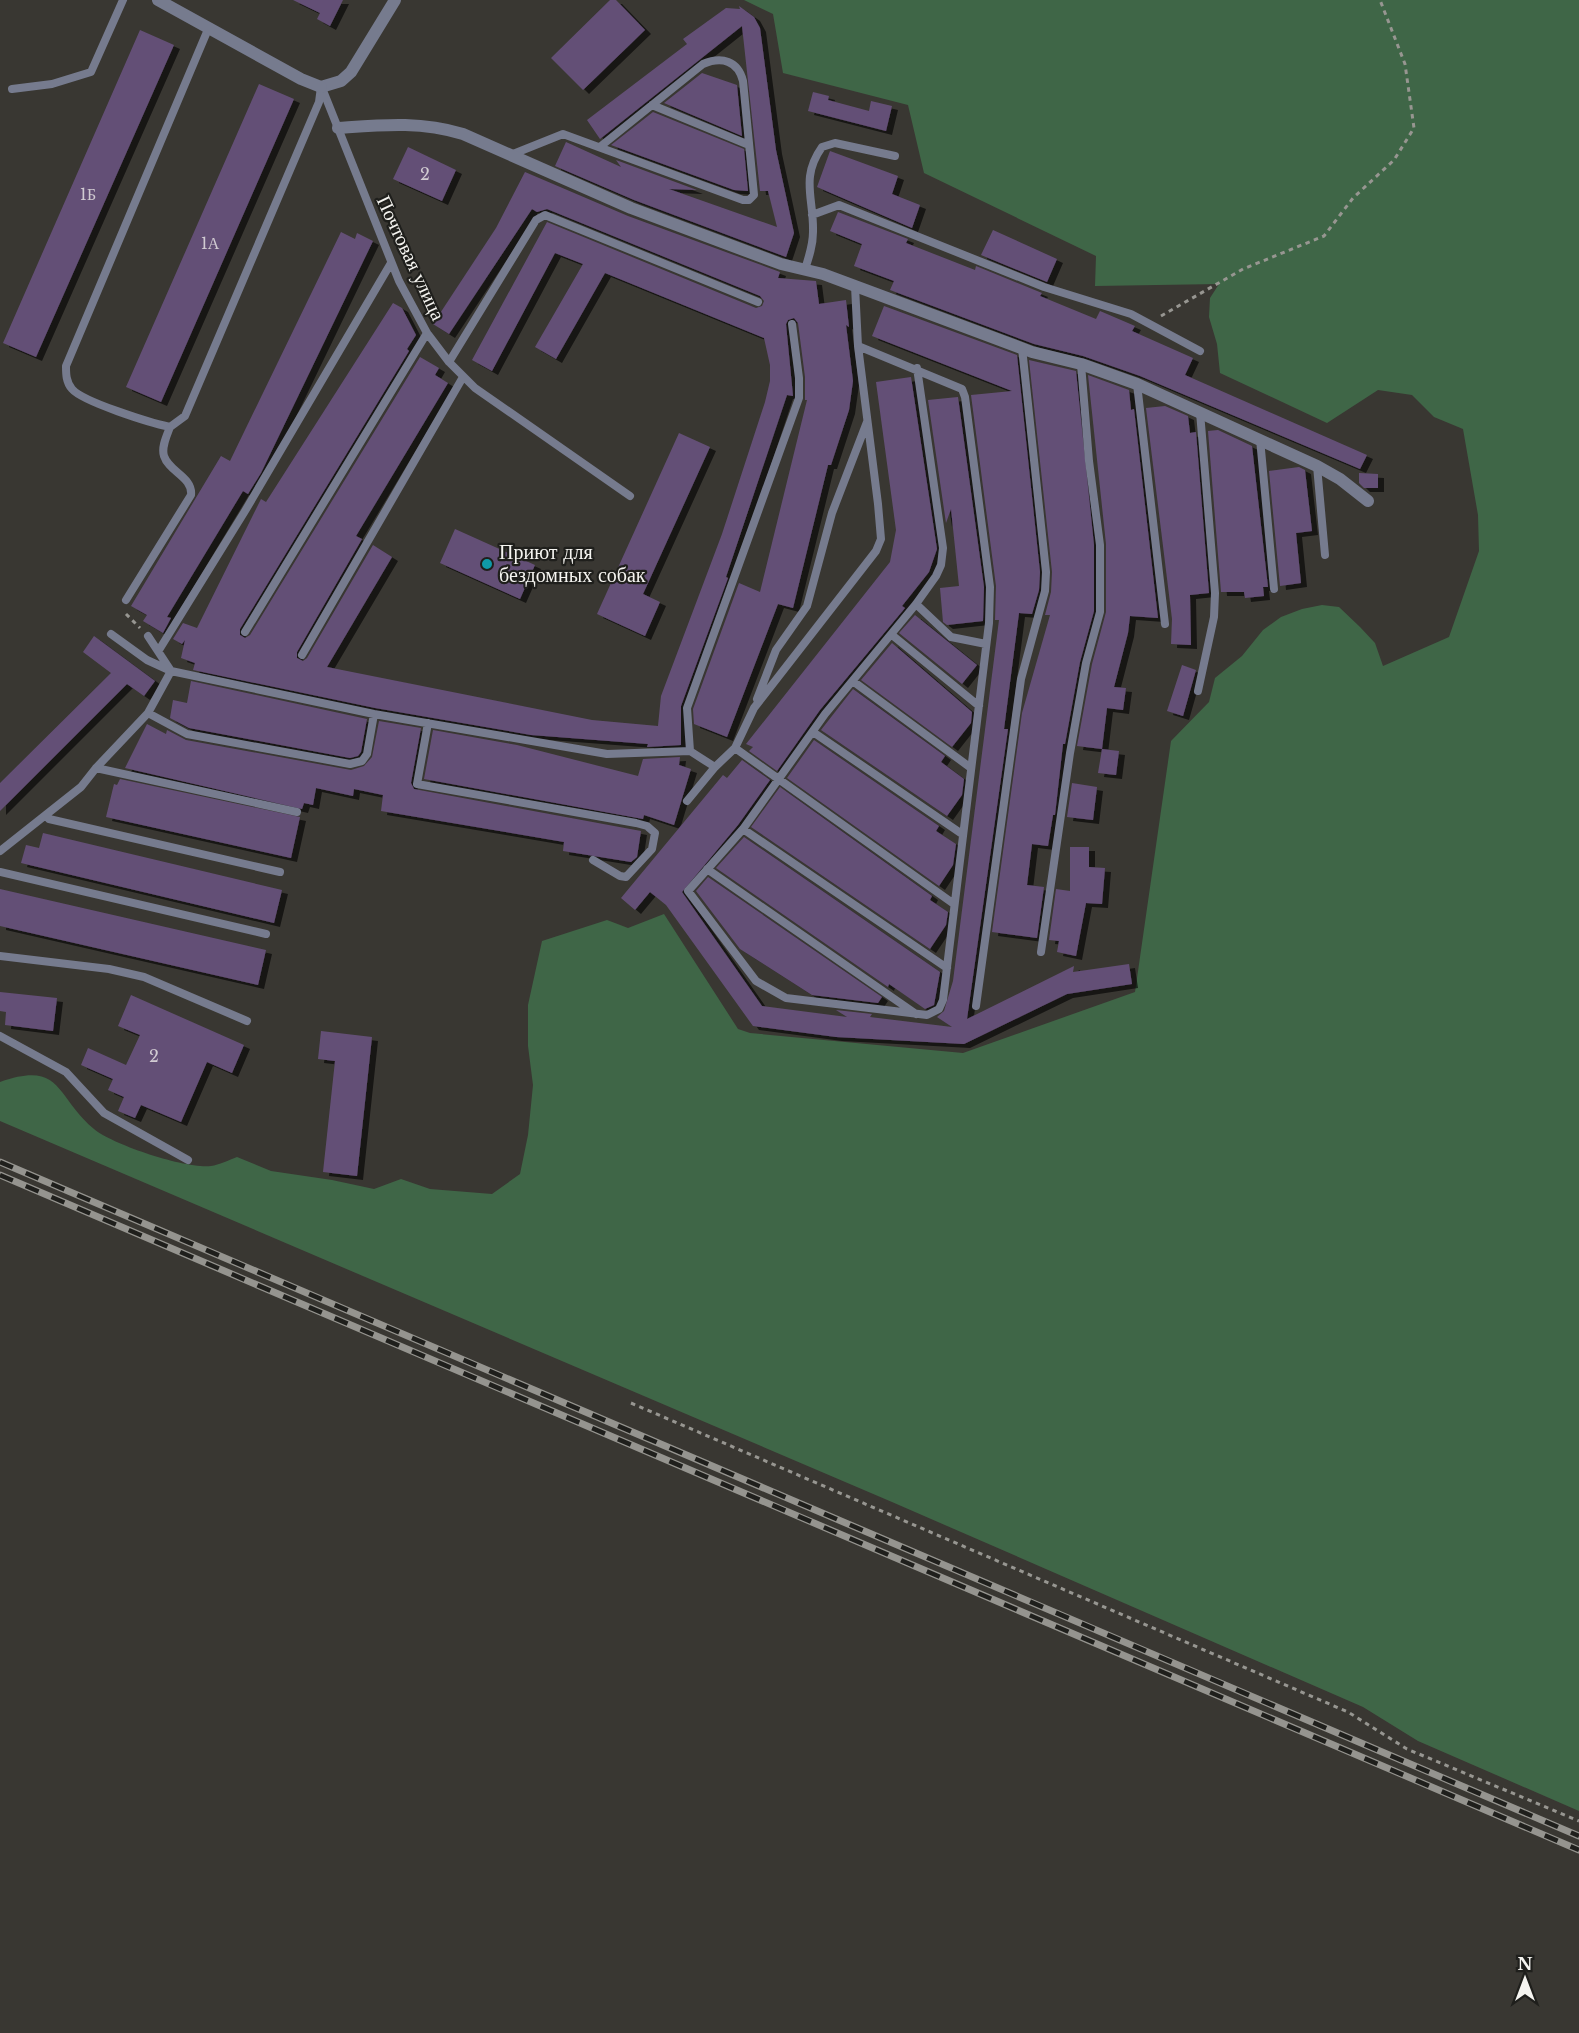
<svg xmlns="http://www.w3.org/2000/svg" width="1579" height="2033" font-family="'Libre Baskerville',serif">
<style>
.green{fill:#3f6647}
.building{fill:#644f76;filter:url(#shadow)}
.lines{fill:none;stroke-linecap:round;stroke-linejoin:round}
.path{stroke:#979691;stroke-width:3;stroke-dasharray:4.5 4.5;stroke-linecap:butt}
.service{stroke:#767b8e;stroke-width:8}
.minor{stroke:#767b8e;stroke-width:12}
.tertiary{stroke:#767b8e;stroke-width:12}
.rail-casing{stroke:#95948f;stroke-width:7}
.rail{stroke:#1f1f1c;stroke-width:4.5;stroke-dasharray:14;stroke-linecap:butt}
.culture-dot{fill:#0f9aa8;stroke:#1f1f1c;stroke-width:2}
.labels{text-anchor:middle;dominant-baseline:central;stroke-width:4.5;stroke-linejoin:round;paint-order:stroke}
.number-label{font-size:16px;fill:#d1cbd2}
.street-label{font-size:20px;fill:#f5f4f0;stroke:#1f1f1c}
.poi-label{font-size:20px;fill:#f5f4f0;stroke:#1f1f1c;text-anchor:start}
</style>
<defs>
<filter id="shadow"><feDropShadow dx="6" dy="4" stdDeviation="0" flood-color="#0009"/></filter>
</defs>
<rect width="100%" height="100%" fill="#393732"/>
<path class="green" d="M 744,0 L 1579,0 L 1579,1811 L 1418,1741 L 1363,1707 L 892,1502 L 0,1121 L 0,1082 C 63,1060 55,1097 94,1129 C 113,1145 186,1169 211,1166 C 219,1165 229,1160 237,1157 L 271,1171 L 332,1180 L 374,1189 L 401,1179 L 430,1189 L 492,1194 L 520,1174 L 528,1135 L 533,1085 L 528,1046 L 528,1005 L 542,941 L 607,920 L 628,928 L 664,914 L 738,1029 L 750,1033 L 963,1053 L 1135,992 L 1171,741 L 1209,702 L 1215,678 L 1242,656 L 1263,630 L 1281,617 L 1302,609 L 1322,605 L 1339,607 L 1360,627 L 1375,643 L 1383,666 L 1449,637 L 1479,551 L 1478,515 L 1463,429 L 1434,417 L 1412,395 L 1378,390 L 1327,423 L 1220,373 L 1217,344 L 1209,317 L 1210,298 L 1219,284 L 1095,286 L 1096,256 L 924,173 L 908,105 L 783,73 L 773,14 Z"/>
<path class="building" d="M 293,0 L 343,0 L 330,26 L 317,19 L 320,13 Z
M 610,0 L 616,0 L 645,30 L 583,90 L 551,58 Z
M 739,6 L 754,17 L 760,28 L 776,150 L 794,233 L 786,257 L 634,200 L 555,166 L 566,142 L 621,167 L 616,160 L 697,190 L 669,189 L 777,227 L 768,191 L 760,191 L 742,26 L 600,139 L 587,120 L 687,44 L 683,39 L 726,8 L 740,9 Z
M 140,30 L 174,45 L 36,357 L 3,343 Z
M 702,73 L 737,85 L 742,136 L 664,103 Z
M 259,84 L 294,99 L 161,402 L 126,387 Z
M 813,92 L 829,96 L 828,100 L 869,111 L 871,101 L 892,106 L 886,131 L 808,111 Z
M 653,112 L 744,149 L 748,191 L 734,190 L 611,145 Z
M 408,147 L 456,170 L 442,201 L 393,179 Z
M 830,151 L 898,176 L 892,194 L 920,205 L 912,228 L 817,187 Z
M 525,172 L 628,216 L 780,272 L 778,278 L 816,281 L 819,304 L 846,300 L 849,327 L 846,325 L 853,381 L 849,410 L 831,465 L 828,465 L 793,608 L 778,604 L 727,737 L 694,724 L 693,709 L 739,583 L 760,592 L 807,400 L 805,400 L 805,377 L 798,323 L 794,318 L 788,320 L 786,324 L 793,396 L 787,395 L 726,577 L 728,578 L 681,706 L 681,745 L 647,747 L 648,744 L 531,735 L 375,708 L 193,670 L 195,663 L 181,658 L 185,640 L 182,644 L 173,639 L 183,623 L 197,628 L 261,499 L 266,502 L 393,303 L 402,308 L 416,335 L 407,349 L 409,351 L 240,629 L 240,635 L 245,638 L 250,635 L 420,357 L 439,368 L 435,375 L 448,383 L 356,536 L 362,539 L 297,652 L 297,658 L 303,661 L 307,658 L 373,545 L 392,557 L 327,667 L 592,720 L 658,726 L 661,696 L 722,534 L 765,402 L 770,381 L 770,365 L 764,338 L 605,273 L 556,359 L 535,347 L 583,264 L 555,253 L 492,371 L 472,360 L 547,222 L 756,308 L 762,306 L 764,301 L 760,296 L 547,209 L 537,212 L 532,209 L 449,334 L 433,324 L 496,228 Z
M 838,212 L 908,239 L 906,243 L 975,270 L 976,266 L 1042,293 L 1040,296 L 1096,319 L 1100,311 L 1135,326 L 1132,331 L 1193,358 L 1185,375 L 1367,455 L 1360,469 L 1140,376 L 1083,356 L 1034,344 L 890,290 L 894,281 L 854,266 L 862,244 L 830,231 Z
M 993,230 L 1057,259 L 1047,282 L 981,255 Z
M 341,232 L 355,239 L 357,233 L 373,241 L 261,473 L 248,494 L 243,491 L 167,617 L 171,618 L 163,633 L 143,621 L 147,615 L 131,606 L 221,456 L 230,461 Z
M 884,306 L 1017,355 L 1040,572 L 1039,590 L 1032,614 L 1019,613 L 1004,729 L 1008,729 L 967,1019 L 1074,966 L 1073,972 L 1129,964 L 1132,984 L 1067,994 L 964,1044 L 836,1037 L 753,1026 L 666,905 L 650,892 L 635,910 L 621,898 L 723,775 L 727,778 L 742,760 L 770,780 L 738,825 L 682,892 L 762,1006 L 847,1017 L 836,1010 L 872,1014 L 870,1017 L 952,1027 L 937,1017 L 944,1011 L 953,981 L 999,620 L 995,620 L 996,586 L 971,395 L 1012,391 L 872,336 Z
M 1029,360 L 1076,371 L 1094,545 L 1094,611 L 1080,662 L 1065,744 L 1063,744 L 1055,815 L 1053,815 L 1048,846 L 1032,844 L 1027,885 L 1044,887 L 1037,938 L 992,932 L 1022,713 L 1050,615 L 1045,615 L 1051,592 L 1052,572 Z
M 1088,375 L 1129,390 L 1131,410 L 1134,409 L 1158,618 L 1130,616 L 1128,633 L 1114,687 L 1126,688 L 1123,710 L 1107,708 L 1102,749 L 1077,746 L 1092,664 L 1106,612 L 1106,544 Z
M 911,377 L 937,549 L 929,572 L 902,606 L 905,608 L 820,710 L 777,771 L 749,751 L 753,747 L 746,744 L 890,562 L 896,530 L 876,382 Z
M 958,397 L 984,587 L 983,621 L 947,625 L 943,622 L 940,588 L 959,586 L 951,509 L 946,523 L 928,400 Z
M 1165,406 L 1188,416 L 1190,433 L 1196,432 L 1209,593 L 1190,595 L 1191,645 L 1171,644 L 1172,619 L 1146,408 Z
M 1218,430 L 1252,446 L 1268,587 L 1263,587 L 1264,596 L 1245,598 L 1244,592 L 1221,592 L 1208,431 Z
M 679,433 L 710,447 L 643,594 L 660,602 L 645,636 L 597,614 Z
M 1299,467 L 1305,470 L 1312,531 L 1296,533 L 1301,583 L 1280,586 L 1269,471 Z
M 1359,473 L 1378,474 L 1378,488 L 1364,488 L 1359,483 Z
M 455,529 L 535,565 L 520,599 L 440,563 Z
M 915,615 L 977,665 L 962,684 L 899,633 Z
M 94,636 L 155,681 L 144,696 L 127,684 L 0,811 L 0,783 L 111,673 L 83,652 Z
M 892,643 L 972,712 L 971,723 L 952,747 L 861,680 Z
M 1182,665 L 1196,670 L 1183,716 L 1167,711 Z
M 191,681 L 367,719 L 361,752 L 358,756 L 350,758 L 189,728 L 170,718 L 173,700 L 187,703 Z
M 853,689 L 945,756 L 941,762 L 964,779 L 962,795 L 947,816 L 821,730 Z
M 379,721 L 421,728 L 411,783 L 414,789 L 641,831 L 637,857 L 631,862 L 563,851 L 564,842 L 381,811 L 383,795 L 354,789 L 353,796 L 316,788 L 313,805 L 304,803 L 302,809 L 125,768 L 147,724 L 166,734 L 167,730 L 186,740 L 351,770 L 364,766 L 372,757 Z
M 433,730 L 517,745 L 638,776 L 643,759 L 680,757 L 679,765 L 691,769 L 674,825 L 644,815 L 643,819 L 424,779 Z
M 814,740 L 939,826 L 936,831 L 956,844 L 953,865 L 939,886 L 787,778 Z
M 1102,749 L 1119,751 L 1116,775 L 1098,773 Z
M 120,779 L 300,817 L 291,858 L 106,817 L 114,784 L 117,785 Z
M 1072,783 L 1097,787 L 1093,820 L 1067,817 Z
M 780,787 L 932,896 L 930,900 L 948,912 L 946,925 L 930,949 L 751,827 Z
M 43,833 L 282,890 L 274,923 L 21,863 L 26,845 L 39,848 Z
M 744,837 L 940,972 L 934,1005 L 925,1009 L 889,984 L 888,987 L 716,868 Z
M 1070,847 L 1089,847 L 1089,867 L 1105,868 L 1102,904 L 1086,903 L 1076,956 L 1057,952 L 1059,941 L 1049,940 L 1056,889 L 1070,891 Z
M 708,877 L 882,997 L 878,1003 L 812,995 L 740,949 L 696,891 Z
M 0,889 L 266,950 L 258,985 L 0,926 Z
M 0,992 L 57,998 L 53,1031 L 5,1025 L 6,1012 L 0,1011 Z
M 131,995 L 244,1045 L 232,1073 L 207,1062 L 181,1122 L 141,1105 L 135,1118 L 118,1111 L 124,1097 L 108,1090 L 113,1079 L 81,1065 L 88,1048 L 126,1065 L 140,1035 L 118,1026 Z
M 321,1031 L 372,1037 L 357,1176 L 323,1172 L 335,1061 L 318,1059 Z"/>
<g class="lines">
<path class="path" d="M 1161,316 L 1243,269 L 1324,236 L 1353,198 L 1394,160 L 1414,128 L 1405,64 L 1380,0
M 126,614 L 140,628
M 631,1403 L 1348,1712 L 1407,1749 L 1579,1821"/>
<path class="service" d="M 209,27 L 66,366 C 66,374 66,382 72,389 C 83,402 151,423 170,427 L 185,416 L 319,102 L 321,87
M 322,88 L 399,281 L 427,333 L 449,362 L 475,388 L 630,496
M 12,89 L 52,84 L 91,72 L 123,0
M 652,105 L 749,145
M 513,154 L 563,134 L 743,200 L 749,200 L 754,195 L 743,81 C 738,61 722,56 703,64 L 601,146
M 812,215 L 839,205 L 1044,287 L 1131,314 L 1200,351
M 805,269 C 809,257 813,245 813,232 C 814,198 800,178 822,147 L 835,143 L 895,156
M 855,286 L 858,346 L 962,389 L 965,397 L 990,587 L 989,623 L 943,1000 L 939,1009 L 927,1015 L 786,998 L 756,981 L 688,891 L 743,829 L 825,714 L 916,604 L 936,576 L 941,565 L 943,548 L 917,368
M 449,362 L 536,220 L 545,215 L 758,302
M 1137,384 L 1165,624
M 1260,439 L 1274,589
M 1317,466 L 1325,555
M 126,600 L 191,495 C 193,477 169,472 164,456 C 161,447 167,435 170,427
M 916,604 L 951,637 L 986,644
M 245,632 L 427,333
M 892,635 L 979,706
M 148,636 L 171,671 L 374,714 L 607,754 L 690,751
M 159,650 L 245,511 L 391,263
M 302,655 L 463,377
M 854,682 L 971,768
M 1198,691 L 1214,617 L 1215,593 L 1200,412
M 757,699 L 776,650 L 807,606 L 832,513 L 867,422
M 148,713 L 187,734 L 350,764 L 362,761 L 367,754 L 374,714
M 428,723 L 417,784 L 636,823 L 647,826 L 655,833 L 652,849 L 626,877 L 620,876 L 593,860
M 813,732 L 962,834
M 735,748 L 954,904
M 715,767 L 690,751 L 687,708 L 799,398 L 799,378 L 792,324
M 96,768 L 297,812
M 687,801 L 715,767 L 735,748 L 754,708 L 876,551 L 881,539 L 878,504 L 858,346
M 46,815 L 49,819 L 280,872
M 743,829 L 947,968
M 0,851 L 81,787 L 96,768 L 148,713 L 171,671 L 147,660 L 111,634
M 707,869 L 916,1014
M 0,872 L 266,934
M 1041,952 L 1070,753 L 1086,663 L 1100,612 L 1100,545 L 1089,461 L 1081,364
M 0,956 L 109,969 L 144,977 L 247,1021
M 976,1006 L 1021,679 L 1045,591 L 1046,572 L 1022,348
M 0,1036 L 66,1072 L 104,1113 L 188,1160"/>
<path class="minor" d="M 321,87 L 341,81 L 351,72 L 395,0
M 338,128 C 382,125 419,121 463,134 L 631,208 L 781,264 L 823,274 L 1032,352 L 1081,364 L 1137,384 L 1317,466 L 1340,479 L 1368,501"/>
<path class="tertiary" d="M 158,0 L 301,79 L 321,87"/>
<defs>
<path id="rail" d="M 0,1162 L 1579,1836
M 0,1175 L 1579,1850"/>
</defs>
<use href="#rail" class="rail-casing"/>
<use href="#rail" class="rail"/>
</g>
<circle class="culture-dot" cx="487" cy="564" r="6"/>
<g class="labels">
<g class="number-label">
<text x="425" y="174">2</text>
<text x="88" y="194">1Б</text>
<text x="210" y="243">1А</text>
<text x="154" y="1056">2</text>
</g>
<g class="street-label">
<text transform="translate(411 258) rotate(65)">Почтовая улица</text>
</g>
<g class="poi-label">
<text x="499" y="552">Приют для<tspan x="499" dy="23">бездомных собак</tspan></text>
</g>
</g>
<g transform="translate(1525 1979)" stroke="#1f1f1c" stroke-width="4.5" paint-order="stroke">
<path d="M0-4.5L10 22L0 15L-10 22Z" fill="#f5f4f0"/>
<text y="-9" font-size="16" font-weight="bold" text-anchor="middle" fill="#f5f4f0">N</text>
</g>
</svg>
